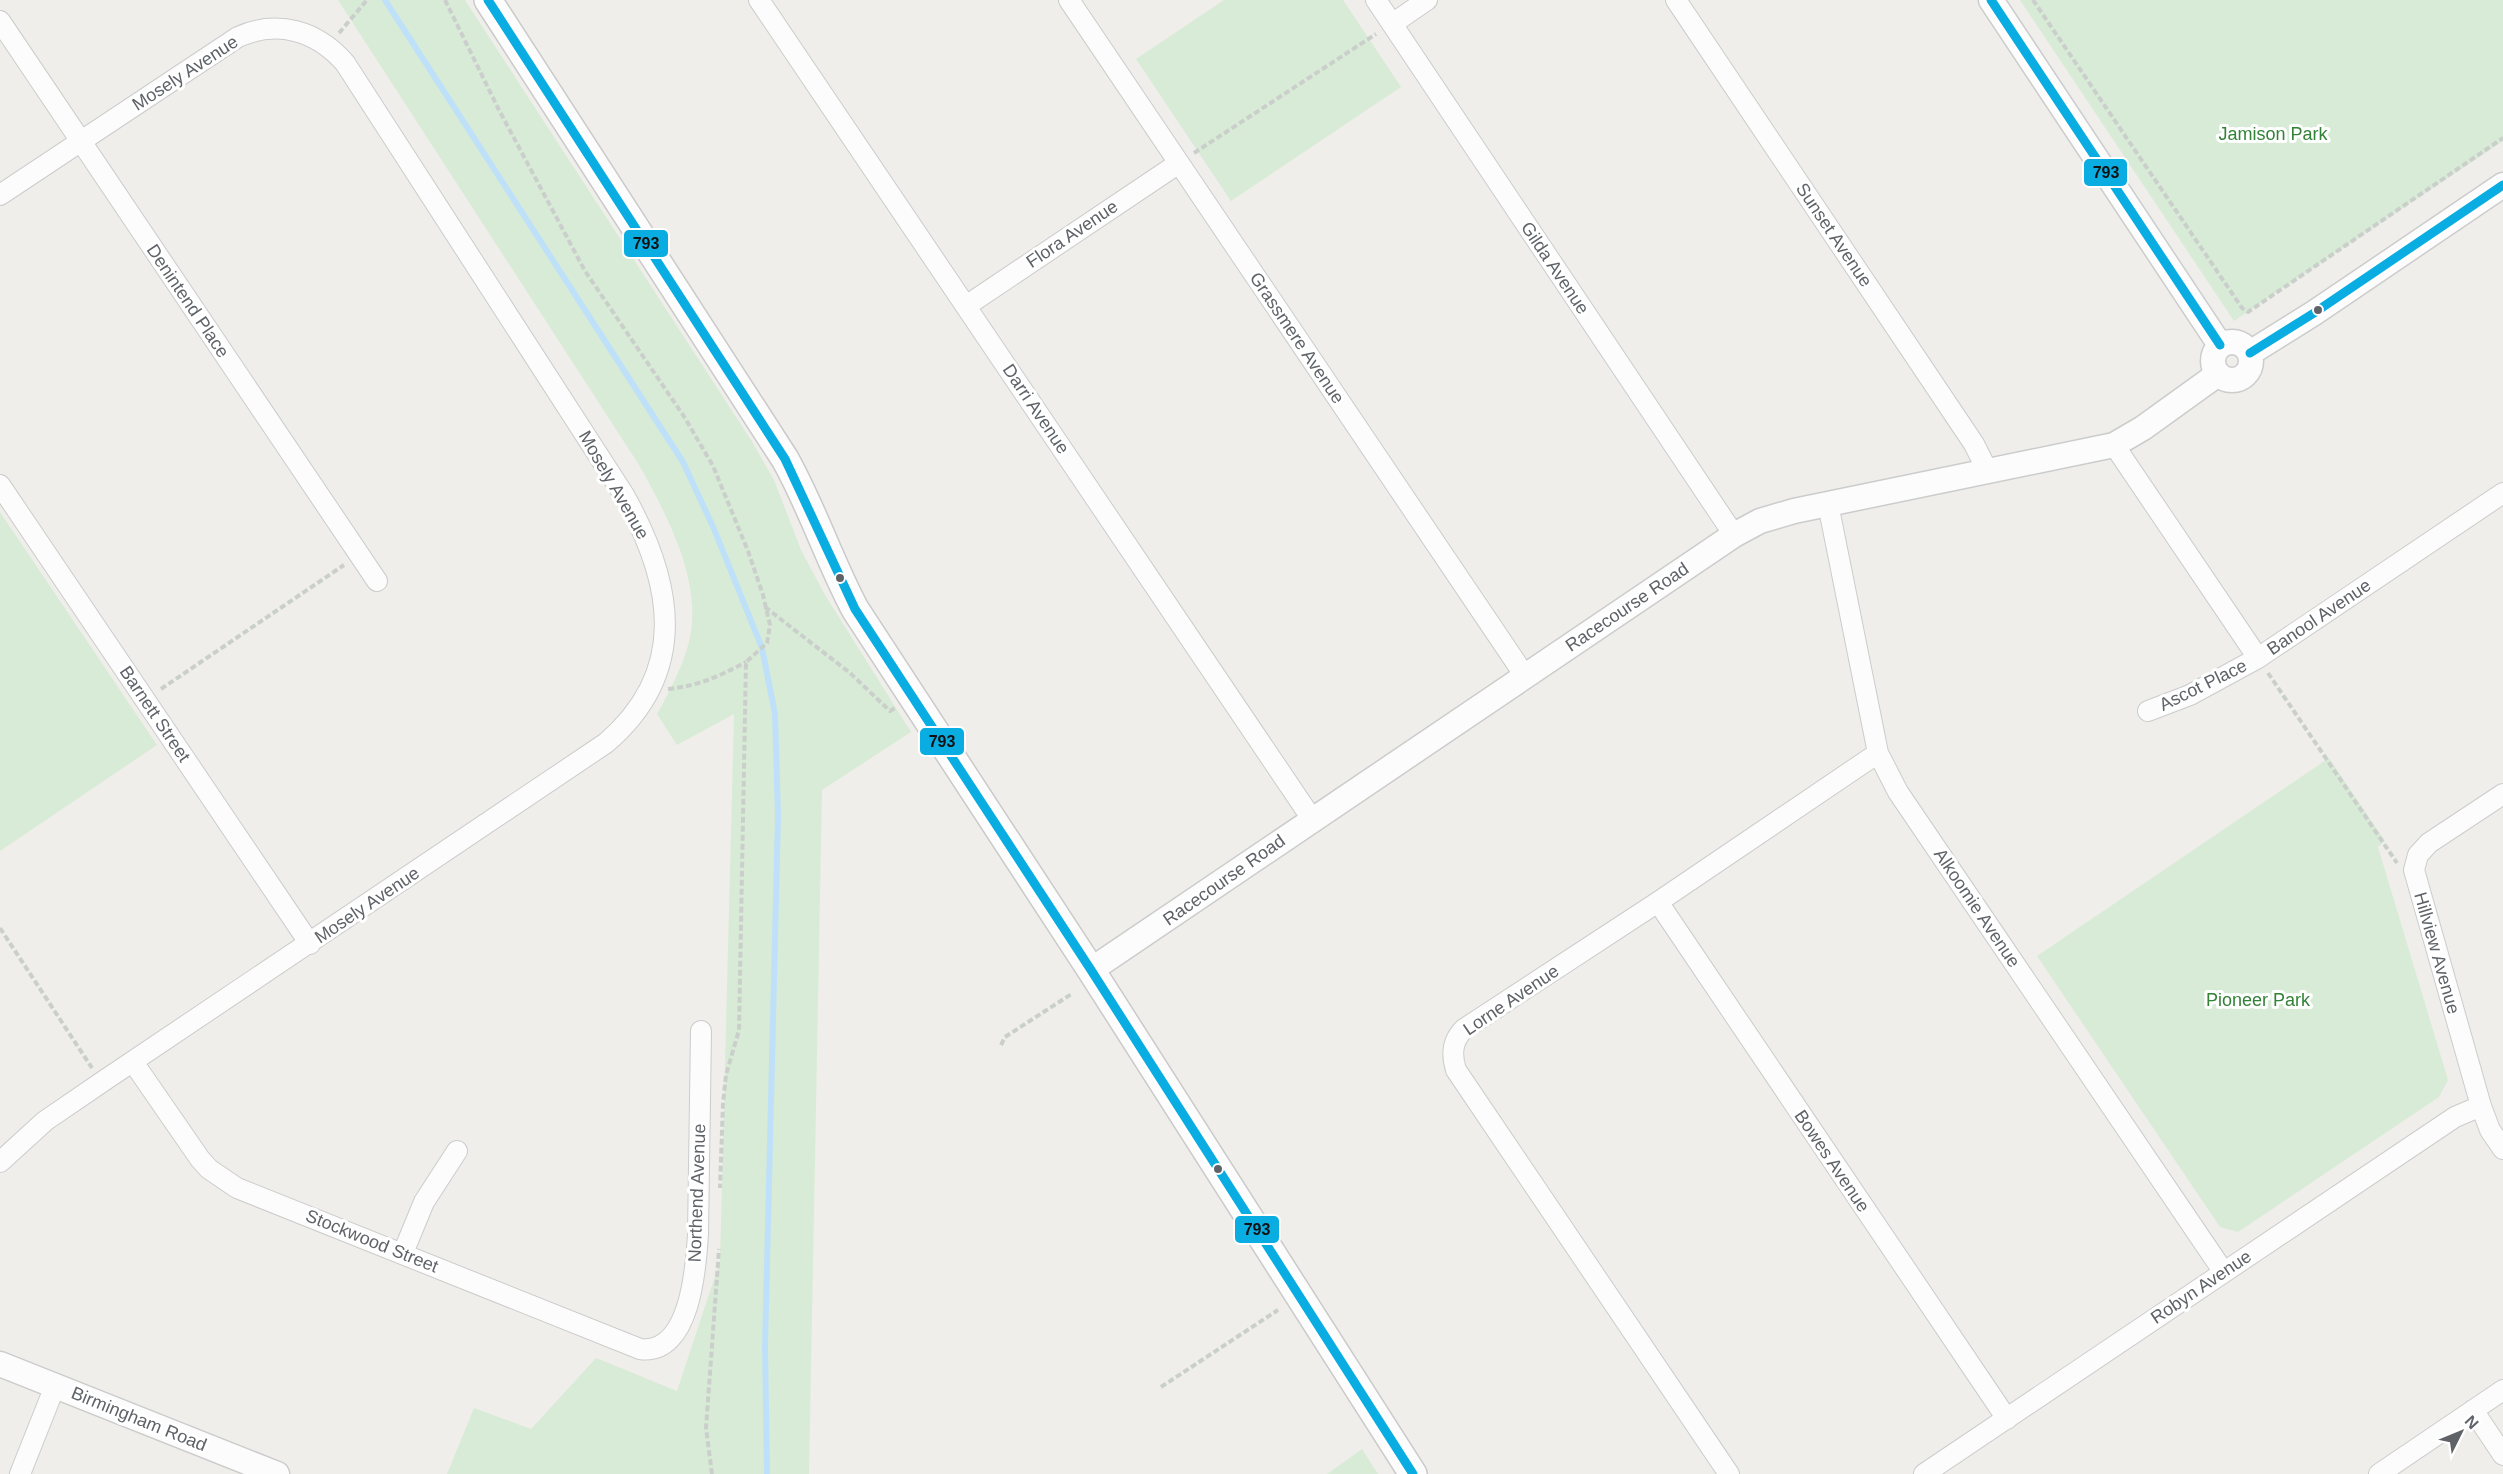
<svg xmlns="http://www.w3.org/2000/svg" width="2503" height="1474" font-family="Arial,sans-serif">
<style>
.green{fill:#d8ebd6}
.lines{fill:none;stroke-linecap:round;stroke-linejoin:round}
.stream{stroke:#bfe0f9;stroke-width:6}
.minor-casing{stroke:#cbcccc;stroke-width:22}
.tertiary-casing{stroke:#cbcccc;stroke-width:27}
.secondary-casing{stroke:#cacacb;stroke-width:30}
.path{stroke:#cacfcc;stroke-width:4;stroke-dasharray:6 3;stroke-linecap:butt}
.minor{stroke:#fdfcfc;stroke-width:20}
.tertiary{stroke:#fdfcfc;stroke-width:24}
.secondary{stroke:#fdfcfc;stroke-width:27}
.bus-1-casing{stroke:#fff;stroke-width:14}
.bus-1{stroke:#0aade2;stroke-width:9}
.bus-dot{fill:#5f6368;stroke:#fff;stroke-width:2}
.labels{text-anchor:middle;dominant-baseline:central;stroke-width:6;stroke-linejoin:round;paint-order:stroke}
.street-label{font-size:18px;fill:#5f6368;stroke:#fff}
.park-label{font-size:18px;fill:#348238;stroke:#fff}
.line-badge{stroke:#fff;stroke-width:2}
.pale-badge-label{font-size:16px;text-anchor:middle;font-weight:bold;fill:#111}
</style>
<rect width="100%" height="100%" fill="#efeeea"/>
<path class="green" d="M 338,0 L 465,0 L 751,440 L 774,480 L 801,550 L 825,595 L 911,732 L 822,790 L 809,1474 L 447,1474 L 474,1408 L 531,1429 L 596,1358 L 677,1391 L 720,1261 L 734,714 L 677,745 L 657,714 C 668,695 679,673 686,652 C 708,590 668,517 639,465 Z
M 1224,0 L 1343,0 L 1401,87 L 1231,201 L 1136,59 Z
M 2020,0 L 2503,0 L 2503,141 L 2234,321 Z
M 0,512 L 157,745 L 0,851 Z
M 2329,758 L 2385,841 L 2378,847 L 2448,1080 L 2439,1097 L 2238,1232 L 2220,1227 L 2037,956 Z
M 1362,1449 L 1378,1474 L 1327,1474 Z"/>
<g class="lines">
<path class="stream" d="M 385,0 L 683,462 L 714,529 L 762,648 L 775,714 L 778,816 L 765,1346 L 767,1474"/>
<defs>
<path id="minor" d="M 759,0 L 1312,819
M 1069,0 L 1525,676
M 1376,0 L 1734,535
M 1676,0 L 1974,444 L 1988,472
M 0,21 L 377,581
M 1392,24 L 1427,0
M 0,195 L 238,37 C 278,19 317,31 345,63 L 624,495 C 673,582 690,671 606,743 L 102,1082 L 45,1121 L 0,1162
M 966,306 L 1179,163
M 2114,445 L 2258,658
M 0,485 L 310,944
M 1828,504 L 1878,753 L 1898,792 L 2223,1271
M 2148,711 L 2190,695 L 2258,658 L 2503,493
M 2503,794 L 2429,843 L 2418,855 L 2414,870 L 2481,1106 L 2490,1130 L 2503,1149
M 1658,902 L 2007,1419
M 133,1062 L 200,1159 L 209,1169 L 237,1188 L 640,1349 C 690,1356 696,1268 698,1234 L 701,1031
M 403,1253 L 424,1202 L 457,1151
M 2473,1410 L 2503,1455
M 20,1474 L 55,1386
M 1729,1474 L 1456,1070 C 1451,1054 1452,1041 1464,1029 L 1658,902 L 1878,753
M 1924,1474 L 2455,1117 L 2481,1106
M 2379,1474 L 2503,1390"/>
<path id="tertiary" d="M 1991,0 L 2220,345
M2213 361a19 19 0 1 1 38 0a19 19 0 1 1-38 0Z
M 2250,353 L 2314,313 L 2503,185
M 1091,970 L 1734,535 L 1760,521 L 1794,511 L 2114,445 L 2143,428 L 2218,374
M 0,1364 L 277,1474"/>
<path id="secondary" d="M 488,0 L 785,459 C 812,507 829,560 855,609 L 1091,970 L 1413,1474"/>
</defs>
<use href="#minor" class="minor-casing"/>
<use href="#tertiary" class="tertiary-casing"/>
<use href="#secondary" class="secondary-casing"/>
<path class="path" d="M 445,0 L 499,110 L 585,271 L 685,418 L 713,466 L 748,551 L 763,595 L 770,625 L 767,643 L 746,662 L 739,1030 L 726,1075 L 723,1103 L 720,1188
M 2033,0 L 2242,308 L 2248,312 L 2503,138
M 339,33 L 367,0
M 1194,153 L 1376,34
M 765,607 L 850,673 L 890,711 L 895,708
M 2268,673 L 2397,863
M 161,689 L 344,565
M 668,689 C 698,686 720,676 746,662
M 0,928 L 92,1068
M 1001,1045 L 1005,1037 L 1073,993
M 1161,1387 L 1278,1310
M 712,1474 L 706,1428 L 719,1249"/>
<use href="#minor" class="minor"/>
<use href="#tertiary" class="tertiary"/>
<use href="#secondary" class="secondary"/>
<defs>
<path id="bus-1" d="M 488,0 L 785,459 L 855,609 L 1091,970 L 1413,1474
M 1991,0 L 2220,345
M 2250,353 L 2314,313 L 2503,185"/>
</defs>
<use href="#bus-1" class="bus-1-casing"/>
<use href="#bus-1" class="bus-1"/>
</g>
<g class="bus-dot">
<circle cx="2318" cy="310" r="5"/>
<circle cx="840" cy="578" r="5"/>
<circle cx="1218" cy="1169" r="5"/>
</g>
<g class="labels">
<g class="street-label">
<text transform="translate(185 73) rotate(-33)">Mosely Avenue</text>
<text transform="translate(1072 234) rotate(-34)">Flora Avenue</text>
<text transform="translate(1834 235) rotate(56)">Sunset Avenue</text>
<text transform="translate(1555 268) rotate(56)">Gilda Avenue</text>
<text transform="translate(188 301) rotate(56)">Denintend Place</text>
<text transform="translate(1297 338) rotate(56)">Grassmere Avenue</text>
<text transform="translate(1036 409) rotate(56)">Darri Avenue</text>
<text transform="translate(614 485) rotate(60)">Mosely Avenue</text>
<text transform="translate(1627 607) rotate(-34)">Racecourse Road</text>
<text transform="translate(2319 617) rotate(-34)">Banool Avenue</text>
<text transform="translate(2203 685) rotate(-26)">Ascot Place</text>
<text transform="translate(155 714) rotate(56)">Barnett Street</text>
<text transform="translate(1224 880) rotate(-35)">Racecourse Road</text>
<text transform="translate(367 905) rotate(-34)">Mosely Avenue</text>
<text transform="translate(1977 908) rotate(56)">Alkoomie Avenue</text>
<text transform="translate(2437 953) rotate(74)">Hillview Avenue</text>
<text transform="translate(1511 1000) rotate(-34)">Lorne Avenue</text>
<text transform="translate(1832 1161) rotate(56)">Bowes Avenue</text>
<text transform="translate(697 1193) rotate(-88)">Northend Avenue</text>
<text transform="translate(372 1241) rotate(22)">Stockwood Street</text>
<text transform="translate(2201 1287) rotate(-34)">Robyn Avenue</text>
<text transform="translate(139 1419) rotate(22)">Birmingham Road</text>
</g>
<g class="park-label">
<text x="2273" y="134">Jamison Park</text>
<text x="2258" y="1000">Pioneer Park</text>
</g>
</g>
<g class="line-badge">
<rect x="2083" y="158" width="45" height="29" rx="6" fill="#0aade2"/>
<rect x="623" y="229" width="46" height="29" rx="6" fill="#0aade2"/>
<rect x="919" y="727" width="46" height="29" rx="6" fill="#0aade2"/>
<rect x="1234" y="1215" width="46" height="29" rx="6" fill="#0aade2"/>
</g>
<g class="pale-badge-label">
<text x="2106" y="178">793</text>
<text x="646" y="249">793</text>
<text x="942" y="747">793</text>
<text x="1257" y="1235">793</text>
</g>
<g transform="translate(2461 1432) rotate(47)" stroke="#ffffff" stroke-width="4.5" paint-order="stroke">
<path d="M0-4.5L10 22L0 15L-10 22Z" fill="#5f6368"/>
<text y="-9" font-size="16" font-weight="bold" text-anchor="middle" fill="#5f6368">N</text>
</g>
</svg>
